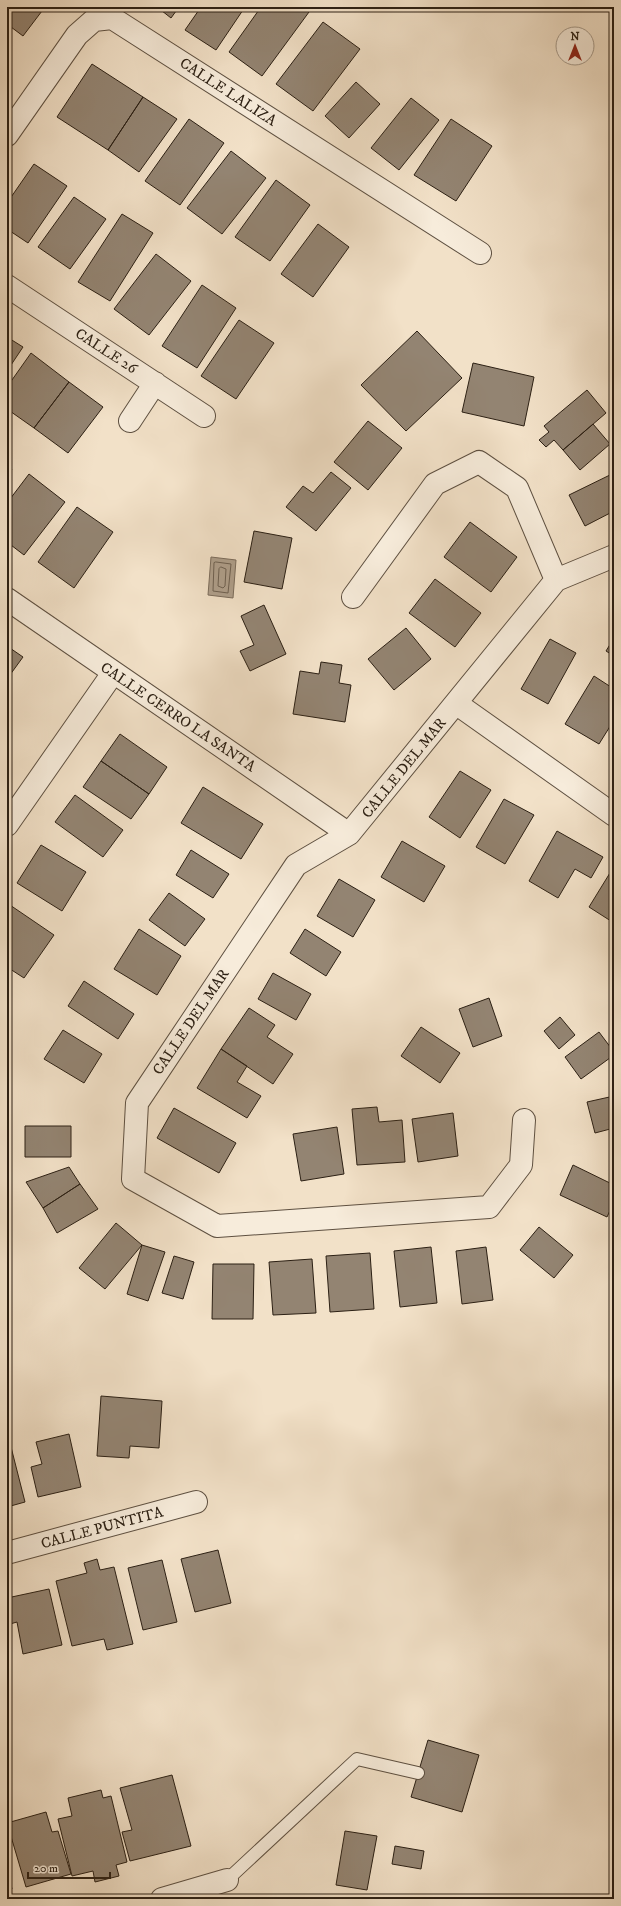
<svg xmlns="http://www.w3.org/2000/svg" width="621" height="1906" font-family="'IM FELL DW Pica',serif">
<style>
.water{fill:#af9f8b;stroke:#7b6c5b}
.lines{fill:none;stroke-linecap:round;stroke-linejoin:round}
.shore{stroke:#6e6050;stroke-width:1}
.building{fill:#938472;stroke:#2c2014}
.service-casing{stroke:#5e5041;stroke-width:14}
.minor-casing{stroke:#5e5041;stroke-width:24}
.service{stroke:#f7ecdb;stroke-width:12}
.minor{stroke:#f7ecdb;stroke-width:22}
.labels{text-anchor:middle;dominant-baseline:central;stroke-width:3.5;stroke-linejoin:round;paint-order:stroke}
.street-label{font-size:15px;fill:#2c2014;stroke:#f7ecdb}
</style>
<rect width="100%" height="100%" fill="#f2e1c8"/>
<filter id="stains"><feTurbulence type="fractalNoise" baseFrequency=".005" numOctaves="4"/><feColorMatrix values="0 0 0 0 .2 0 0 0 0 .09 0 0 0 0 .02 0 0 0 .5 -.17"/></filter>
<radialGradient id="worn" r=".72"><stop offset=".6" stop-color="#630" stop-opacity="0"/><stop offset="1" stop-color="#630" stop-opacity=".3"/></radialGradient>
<path class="water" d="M 211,557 L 236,560 L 233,598 L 208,595 Z"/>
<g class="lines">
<path class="shore" d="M 216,562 L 231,564 L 228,593 L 213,591 L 214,563 Z
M 221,567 L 226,569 L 225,586 L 223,588 L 218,586 L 219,569 Z"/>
</g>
<path class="building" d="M 7,7 L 45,7 L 23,36 L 7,24 Z
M 157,7 L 179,7 L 171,18 Z
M 201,7 L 245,7 L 216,50 L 185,30 Z
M 261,7 L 302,7 L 309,12 L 262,76 L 229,52 Z
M 323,22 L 360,49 L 313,111 L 276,84 Z
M 92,64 L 143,97 L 108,150 L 57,117 Z
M 356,82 L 380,104 L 349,138 L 325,116 Z
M 143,97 L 177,119 L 139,172 L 108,150 Z
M 411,98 L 439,120 L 399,170 L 371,148 Z
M 189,119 L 224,143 L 180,205 L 145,181 Z
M 451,119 L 492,146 L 456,201 L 414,175 Z
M 231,151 L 266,178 L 222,234 L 187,208 Z
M 34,164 L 67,186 L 28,243 L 7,229 L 7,203 Z
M 276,180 L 310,205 L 270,261 L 235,237 Z
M 74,197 L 106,219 L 70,269 L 38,247 Z
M 122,214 L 153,233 L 110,301 L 78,282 Z
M 318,224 L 349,247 L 313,297 L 281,274 Z
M 156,254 L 191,281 L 149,335 L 114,309 Z
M 202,285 L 236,308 L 197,368 L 162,346 Z
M 239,320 L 274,343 L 236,399 L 201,376 Z
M 417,331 L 462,378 L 406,431 L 361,385 Z
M 7,337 L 23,347 L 7,371 Z
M 31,353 L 69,382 L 34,428 L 7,409 L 7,387 Z
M 473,363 L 534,377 L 524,426 L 462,412 Z
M 69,382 L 103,407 L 68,453 L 34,428 Z
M 587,390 L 606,413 L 563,450 L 554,440 L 546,447 L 539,440 L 549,432 L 544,426 Z
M 368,421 L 402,448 L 368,490 L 334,462 Z
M 593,424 L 610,444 L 580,470 L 563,450 Z
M 7,465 L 12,469 L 7,476 Z
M 331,472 L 351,488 L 316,531 L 286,507 L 303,486 L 313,493 Z
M 614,473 L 614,511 L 585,526 L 569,495 Z
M 29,474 L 65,502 L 24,555 L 7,542 L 7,503 Z
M 77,507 L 113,532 L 74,588 L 38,562 Z
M 470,522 L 517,557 L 491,592 L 444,557 Z
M 254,531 L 292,538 L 282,589 L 244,582 Z
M 435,579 L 481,613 L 455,647 L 409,613 Z
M 264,605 L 286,654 L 250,671 L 240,651 L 254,645 L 241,616 Z
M 406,628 L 431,659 L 394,690 L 368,659 Z
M 614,638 L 614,656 L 606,651 Z
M 550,639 L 576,653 L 548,704 L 521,689 Z
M 7,646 L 23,657 L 7,679 Z
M 321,662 L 342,665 L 339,683 L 351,685 L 345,722 L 293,714 L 300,671 L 319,674 Z
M 594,676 L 614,689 L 614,720 L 599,744 L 565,724 Z
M 120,734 L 167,767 L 149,794 L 101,761 Z
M 101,761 L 149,794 L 131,819 L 83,787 Z
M 460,771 L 491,790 L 460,838 L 429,817 Z
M 203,787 L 263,824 L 241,859 L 181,823 Z
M 75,795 L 123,830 L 103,857 L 55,822 Z
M 504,799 L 534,815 L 505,864 L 476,847 Z
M 557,831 L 603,857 L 591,878 L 575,869 L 558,898 L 529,881 Z
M 402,841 L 445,866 L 424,902 L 381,877 Z
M 41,845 L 86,872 L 62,911 L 17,883 Z
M 191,850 L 229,874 L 213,898 L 176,875 Z
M 613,868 L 614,869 L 614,923 L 589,907 Z
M 339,879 L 375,900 L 353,937 L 317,916 Z
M 169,893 L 205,919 L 185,946 L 149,920 Z
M 7,903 L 54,935 L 24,978 L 7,967 Z
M 139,929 L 181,956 L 157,995 L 114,969 Z
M 305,929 L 341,952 L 326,976 L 290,953 Z
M 273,973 L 311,994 L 296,1020 L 258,999 Z
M 84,981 L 134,1014 L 118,1039 L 68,1006 Z
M 489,998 L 502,1036 L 473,1047 L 459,1009 Z
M 249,1008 L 275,1025 L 267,1037 L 293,1054 L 273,1084 L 221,1049 Z
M 560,1017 L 575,1035 L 559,1049 L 544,1031 Z
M 421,1027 L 460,1053 L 440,1083 L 401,1056 Z
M 63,1030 L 102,1054 L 84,1083 L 44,1059 Z
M 599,1032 L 614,1052 L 614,1055 L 581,1079 L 565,1057 Z
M 221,1049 L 247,1066 L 237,1082 L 261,1096 L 247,1118 L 197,1088 Z
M 614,1096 L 614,1128 L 595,1133 L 587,1102 Z
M 377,1107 L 379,1122 L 402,1120 L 405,1162 L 357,1165 L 352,1109 Z
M 174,1108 L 236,1143 L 219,1173 L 157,1138 Z
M 453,1113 L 458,1156 L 418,1162 L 412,1119 Z
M 25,1126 L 71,1126 L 71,1157 L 25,1157 Z
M 337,1127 L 344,1174 L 301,1181 L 293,1134 Z
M 573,1165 L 614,1185 L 614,1202 L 607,1217 L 560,1195 Z
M 69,1167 L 80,1184 L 43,1208 L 26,1182 Z
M 80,1184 L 98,1209 L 57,1233 L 43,1208 Z
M 116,1223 L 142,1245 L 105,1289 L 79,1268 Z
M 539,1227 L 573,1255 L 554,1278 L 520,1250 Z
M 142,1245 L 165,1252 L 148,1301 L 127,1294 Z
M 431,1247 L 437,1303 L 400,1307 L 394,1251 Z
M 486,1247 L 493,1300 L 462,1304 L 456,1251 Z
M 370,1253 L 374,1309 L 330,1312 L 326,1256 Z
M 174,1256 L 194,1262 L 183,1299 L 162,1293 Z
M 312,1259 L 316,1313 L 273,1315 L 269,1262 Z
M 213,1264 L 254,1264 L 253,1319 L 212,1319 Z
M 101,1396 L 162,1401 L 159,1448 L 130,1446 L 129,1458 L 97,1456 Z
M 69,1434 L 81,1487 L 38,1497 L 31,1467 L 42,1464 L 36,1442 Z
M 11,1447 L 25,1502 L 7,1507 L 7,1448 Z
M 218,1550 L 231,1603 L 195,1612 L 181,1559 Z
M 97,1559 L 100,1570 L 114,1567 L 133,1644 L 107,1650 L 104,1639 L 72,1646 L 56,1581 L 87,1573 L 84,1563 Z
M 162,1560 L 177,1622 L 143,1630 L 128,1568 Z
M 49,1589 L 62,1645 L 23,1654 L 17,1622 L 10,1624 L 7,1598 Z
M 428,1740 L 479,1755 L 462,1812 L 411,1797 Z
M 172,1775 L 191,1846 L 130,1861 L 122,1832 L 132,1830 L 120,1788 Z
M 101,1790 L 103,1798 L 111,1796 L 127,1862 L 116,1865 L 119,1876 L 95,1882 L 93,1871 L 72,1876 L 58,1819 L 72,1816 L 68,1798 Z
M 46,1812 L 52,1832 L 58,1831 L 71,1874 L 26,1887 L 7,1823 Z
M 345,1831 L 377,1836 L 367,1890 L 336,1885 Z
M 395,1846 L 424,1851 L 421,1869 L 392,1864 Z
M 7,1868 L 12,1889 L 7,1891 Z"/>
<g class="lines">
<defs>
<path id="service" d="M 227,1880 L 357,1759 L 418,1773"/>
<path id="minor" d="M 7,135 L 77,35 L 94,20 L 112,18 L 480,253
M 7,286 L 204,416
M 130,421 L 155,383
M 353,597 L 435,484 L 479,462 L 517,488 L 556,580
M 7,599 L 349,834
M 457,704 L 614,815
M 7,825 L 113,673
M 524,1120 L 521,1165 L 489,1207 L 217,1226 L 133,1179 L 137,1103 L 296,865 L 349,834 L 556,580 L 614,556
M 7,1553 L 196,1502
M 162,1899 L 227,1880"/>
</defs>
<use href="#service" class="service-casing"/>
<use href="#minor" class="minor-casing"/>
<use href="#service" class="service"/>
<use href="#minor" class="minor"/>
</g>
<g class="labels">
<g class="street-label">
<text transform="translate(228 92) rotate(33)">CALLE LALIZA</text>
<text transform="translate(106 351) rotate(33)">CALLE 26</text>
<text transform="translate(178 717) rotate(34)">CALLE CERRO LA SANTA</text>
<text transform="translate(404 768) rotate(-51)">CALLE DEL MAR</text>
<text transform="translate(191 1022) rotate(-56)">CALLE DEL MAR</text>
<text transform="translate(102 1528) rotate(-15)">CALLE PUNTITA</text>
</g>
</g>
<rect width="621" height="1906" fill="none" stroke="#f2e1c8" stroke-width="24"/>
<rect x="8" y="8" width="605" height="1890" fill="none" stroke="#2c2014" stroke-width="2"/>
<rect x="12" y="12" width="597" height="1882" fill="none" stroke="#2c2014"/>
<g transform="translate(575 46)"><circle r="19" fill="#f7ecdb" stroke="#a69a8b"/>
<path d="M0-3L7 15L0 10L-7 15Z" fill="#8f2418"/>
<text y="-6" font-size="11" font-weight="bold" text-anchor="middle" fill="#2c2014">N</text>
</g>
<path d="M28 1872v6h82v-6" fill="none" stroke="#2c2014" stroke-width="2"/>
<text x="34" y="1872" font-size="12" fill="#2c2014" stroke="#f7ecdb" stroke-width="3" paint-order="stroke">20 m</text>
<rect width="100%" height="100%" filter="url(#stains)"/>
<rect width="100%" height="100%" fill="url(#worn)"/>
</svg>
